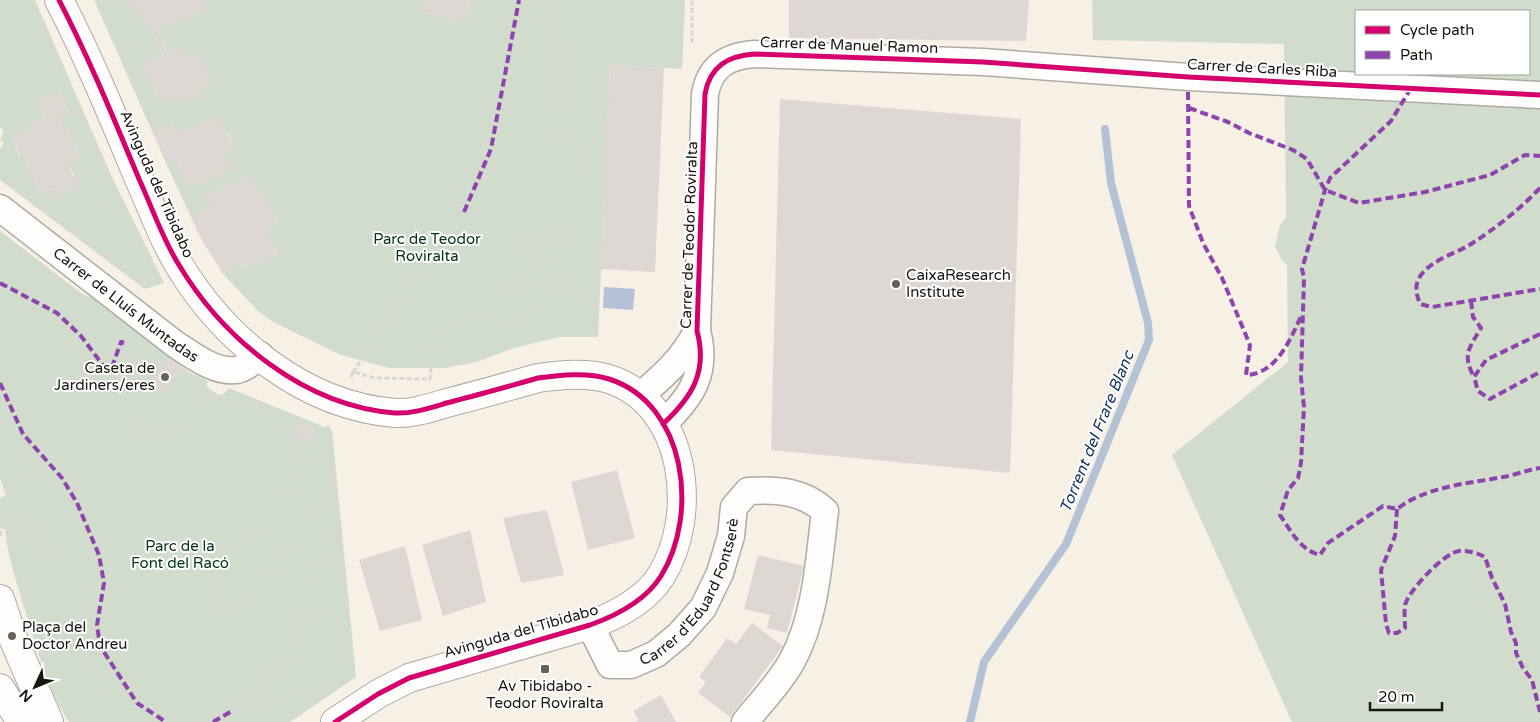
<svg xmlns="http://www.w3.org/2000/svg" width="1540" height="722" font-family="'Varela Round',sans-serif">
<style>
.green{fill:#d1dccc;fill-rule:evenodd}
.water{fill:#b4c2d6}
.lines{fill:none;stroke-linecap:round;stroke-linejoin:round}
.stream{stroke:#b4c2d6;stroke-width:8}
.building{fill:#ded8d5}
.minor-casing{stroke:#afaaa2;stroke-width:29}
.tertiary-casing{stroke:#afaaa2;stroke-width:30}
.path{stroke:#d8d6d4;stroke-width:3;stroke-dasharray:5 2.5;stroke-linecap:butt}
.minor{stroke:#fefdfb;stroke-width:26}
.tertiary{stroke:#fefdfb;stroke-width:28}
.quiet{stroke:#8e44ad;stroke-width:4;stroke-dasharray:8 4;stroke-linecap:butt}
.cycleway-casing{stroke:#fff;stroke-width:8}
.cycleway{stroke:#d6006c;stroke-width:5}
.poi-dot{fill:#66625a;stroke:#fff;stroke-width:2}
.labels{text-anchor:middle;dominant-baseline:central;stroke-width:4;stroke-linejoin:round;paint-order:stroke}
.street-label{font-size:15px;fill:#19150f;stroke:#fff}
.park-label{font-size:15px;fill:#033217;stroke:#fff}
.poi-label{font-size:15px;fill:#19150f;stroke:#fff;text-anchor:start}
.water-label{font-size:16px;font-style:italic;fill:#1a3864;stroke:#fff}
</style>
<rect width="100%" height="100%" fill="#f6f0e5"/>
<path class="green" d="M 0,0 L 35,0 L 111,175 L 164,283 L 145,289 L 0,180 L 0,149 L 4,143 L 0,140 L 4,130 L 0,127 ZM 59,92 L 68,113 L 58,118 L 62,128 L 67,126 L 80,158 L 68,164 L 80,186 L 56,198 L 53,188 L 41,195 L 23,153 L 19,154 L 12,138 L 32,129 L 45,118 L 37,102 Z
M 94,0 L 131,0 L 143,14 L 163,54 L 143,63 L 161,103 L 178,95 L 182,103 L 195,99 L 199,94 L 182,49 L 168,54 L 158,30 L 209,8 L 196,0 L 425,0 L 422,12 L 465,22 L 470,0 L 685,0 L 682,69 L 610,65 L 598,337 L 559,337 L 514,348 L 477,362 L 444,368 L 390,368 L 341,355 L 275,323 L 260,313 L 223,274 L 238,263 L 242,268 L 254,260 L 258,266 L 279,253 L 264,230 L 278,220 L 248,176 L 205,195 L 212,206 L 191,217 L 166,163 L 176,158 L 187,185 L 194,183 L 195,186 L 230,168 L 225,156 L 229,154 L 233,145 L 229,134 L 176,134 L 171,123 L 152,131 Z
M 1092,0 L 1540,0 L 1540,722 L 1292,722 L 1172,455 L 1288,362 L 1287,264 L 1283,262 L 1275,247 L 1280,225 L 1286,217 L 1284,44 L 1093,40 ZM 1356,11 L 1529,11 L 1529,74 L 1356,74 Z
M 0,231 L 81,293 L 99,301 L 115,313 L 189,372 L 208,381 L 206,386 L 218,395 L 225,393 L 229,388 L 332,430 L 356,677 L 290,722 L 69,722 C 46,687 36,644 23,604 C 16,579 7,555 5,529 L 0,528 L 0,498 L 6,495 L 0,479 Z"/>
<path class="water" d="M 604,287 L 635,289 L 633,310 L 603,308 Z"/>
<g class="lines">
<path class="stream" d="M 970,722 L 984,662 L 1066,544 L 1149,340 L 1148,323 L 1111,183 L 1105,129"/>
</g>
<path class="building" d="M 131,0 L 196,0 L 209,8 L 158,30 L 168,54 L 182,49 L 185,57 L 198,52 L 212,84 L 198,89 L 199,94 L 195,99 L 182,103 L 178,95 L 161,103 L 143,63 L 163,54 L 143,14 L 128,6 Z
M 425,0 L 470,0 L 465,22 L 422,12 Z
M 789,0 L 1029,0 L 1026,41 L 789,38 Z
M 610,65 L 664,68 L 655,272 L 600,269 Z
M 59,92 L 68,114 L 58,118 L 62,128 L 67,126 L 80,158 L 68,164 L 73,176 L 75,175 L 80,186 L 56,199 L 53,188 L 41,195 L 23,153 L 20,154 L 12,138 L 32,129 L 31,125 L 45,118 L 37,102 Z
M 780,99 L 1021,119 L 1010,473 L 771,450 Z
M 219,116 L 233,145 L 229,154 L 225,156 L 231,168 L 195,186 L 194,183 L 187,186 L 176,158 L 166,163 L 152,131 L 171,123 L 176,134 Z
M 248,176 L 278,220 L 264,230 L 279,253 L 258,266 L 254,260 L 241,268 L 238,263 L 223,274 L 199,235 L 191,217 L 212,206 L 205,195 Z
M 171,357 L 185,369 L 161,394 L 149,384 Z
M 299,422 L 317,430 L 307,447 L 295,434 Z
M 617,470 L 635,538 L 588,550 L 571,482 Z
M 547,510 L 564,575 L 521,583 L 503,518 Z
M 470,530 L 486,602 L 443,616 L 422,545 Z
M 405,546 L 422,620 L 380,631 L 359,560 Z
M 758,555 L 804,566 L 787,633 L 767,628 L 770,615 L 744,609 Z
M 752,623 L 783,646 L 730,717 L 698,693 L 706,682 L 699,677 L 727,638 L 736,644 Z
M 661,695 L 676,722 L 636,722 L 639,720 L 633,711 Z"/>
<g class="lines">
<defs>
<g id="minor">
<path id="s1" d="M 0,208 L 175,344 C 192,355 215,373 236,370 C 245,369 253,361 260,355"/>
<path d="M 640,396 C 663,376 683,359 697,331"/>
<path d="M 663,424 C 692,397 708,372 697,331 L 705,94 C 710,66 728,56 754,54 L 983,62 L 1188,77 L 1540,95"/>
<path id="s2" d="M 590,625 L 610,665 L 631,665 L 656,654 L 679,635 L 703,608 L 720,573 L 731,536 L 734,507 L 748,491 C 777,489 803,491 825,511 C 819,560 816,617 792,661 C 780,683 760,703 745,722"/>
</g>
<path id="tertiary" d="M 59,0 C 89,58 114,119 139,179 C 152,207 162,238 179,265 C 224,340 305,406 395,413 C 415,414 435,406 454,401 C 482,394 510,386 538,378 C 560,375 587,372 609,379 C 687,404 699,515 661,576 C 646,600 615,616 590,625 L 409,678 L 378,694 L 335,722
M 0,599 L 13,638 L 49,722
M 0,688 L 21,722"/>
</defs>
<use href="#minor" class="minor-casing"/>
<use href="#tertiary" class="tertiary-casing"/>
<path class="path" d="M 550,0 L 560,94
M 692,43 L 692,0
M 124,343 C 128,349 133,356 135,363 C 142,384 130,433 160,437 C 168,438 176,435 181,430 C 193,420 202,407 211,395
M 353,372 L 464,212
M 351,377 L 353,372 L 375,378 L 430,379 C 431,369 431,356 434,348 C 442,331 461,317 480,318 C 493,318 506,325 519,321 C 539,314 558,293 574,279 L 570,273 L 512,294 L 510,289 L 550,258 L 570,234 L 569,227 L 524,255 L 520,248 L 564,220 L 566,208 C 563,138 563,69 558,0
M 211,396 C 223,406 235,402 250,407 C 269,412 308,441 305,464 C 304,478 289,492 282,503 C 273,515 257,539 245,547 C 237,551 223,552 215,554 L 222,591 L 222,616 L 232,614 L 259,590 L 334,493
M 0,536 L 5,514 L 17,510 L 29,519 L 39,554 L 42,557 L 46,558 L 50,553 L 40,493 L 23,434
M 46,558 L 51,571
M 232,711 C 249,697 270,683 284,666 C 299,649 303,624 310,603 C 316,579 329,558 334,534 C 340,499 330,459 328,423
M 232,711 L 259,706 L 337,681 L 344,681 L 348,683"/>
<use href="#minor" class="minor"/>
<use href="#tertiary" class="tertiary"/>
<path class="quiet" d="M 1411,88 L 1391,121 L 1330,178 L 1325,190 L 1302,269 L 1304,278 L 1301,378 L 1304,407 L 1301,463 L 1298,478 L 1288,490 L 1280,515 C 1291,531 1300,550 1320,555 L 1328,543 L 1383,506 L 1397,509 C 1427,486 1466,484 1503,477 C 1515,475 1527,470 1540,468
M 1188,92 L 1189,206 L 1203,243 L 1222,278 L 1250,345 L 1246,375 C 1277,374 1291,338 1302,314
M 1189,108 L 1228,122 L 1249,133 L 1293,150 L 1307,159 L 1325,190 L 1359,203 L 1425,192 L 1490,175 L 1525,155 L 1540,156
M 1540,188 C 1520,209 1496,228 1471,244 C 1455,254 1433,259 1421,275 C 1414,285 1416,293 1420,304 L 1432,307 L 1540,289
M 464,212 L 491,149 L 519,0
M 0,283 L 57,313 L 81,336 L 105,368 L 112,367 L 121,342 L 124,343
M 1471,301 L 1473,317 L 1481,328 C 1469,348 1462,355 1474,377
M 1540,334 L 1486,360 L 1474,377 L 1478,391 L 1490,399 L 1540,372
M 0,383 L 23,434 L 62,478 L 77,503 L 99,555 L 104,583 L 97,625 L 100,646 L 137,703 L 166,722
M 1397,509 L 1395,536 L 1381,570 L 1386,624 L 1389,633 L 1397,633 L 1405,628 C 1405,621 1404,612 1405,605 C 1409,590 1444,553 1459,551 C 1468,550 1477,553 1485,557 L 1492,578 L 1505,604 L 1511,632 L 1516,643 L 1516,653 L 1523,668 L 1532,680 L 1540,712
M 213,722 L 232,711"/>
<defs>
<path id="cycleway" d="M 59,0 C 89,58 114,119 139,179 C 152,207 162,238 179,265 C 224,340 305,406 395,413 C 415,414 435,406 454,401 C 482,394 510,386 538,378 C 560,375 587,372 609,379 C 687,404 699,515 661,576 C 646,600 615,616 590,625 L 409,678 L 378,694 L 335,722
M 663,424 C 692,397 708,372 697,331 L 705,94 C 710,66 728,56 754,54 L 983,62 L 1188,77 L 1540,95"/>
</defs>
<use href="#cycleway" class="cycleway-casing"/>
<use href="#cycleway" class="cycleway"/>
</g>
<g class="poi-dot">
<circle cx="896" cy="284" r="5"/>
<circle cx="165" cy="377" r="5"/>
<circle cx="12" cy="636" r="5"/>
<rect x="540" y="664" width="10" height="10" rx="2.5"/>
</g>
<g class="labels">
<g class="street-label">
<text transform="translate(849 45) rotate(2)">Carrer de Manuel Ramon</text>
<text transform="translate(1262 68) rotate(3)">Carrer de Carles Riba</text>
<text transform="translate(157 184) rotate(66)">Avinguda del Tibidabo</text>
<text transform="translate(689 235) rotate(-88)">Carrer de Teodor Roviralta</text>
<text stroke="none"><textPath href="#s1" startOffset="159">Carrer de Lluís Muntadas</textPath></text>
<text stroke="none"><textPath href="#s2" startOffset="165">Carrer d'Eduard Fontserè</textPath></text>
<text transform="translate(521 631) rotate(-16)">Avinguda del Tibidabo</text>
</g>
<g class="park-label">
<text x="427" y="239">Parc de Teodor<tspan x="427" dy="17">Roviralta</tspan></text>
<text x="180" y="546">Parc de la<tspan x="180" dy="17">Font del Racó</tspan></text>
</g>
<g class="poi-label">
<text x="906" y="275">CaixaResearch<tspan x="906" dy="17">Institute</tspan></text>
<text x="155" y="368" text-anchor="end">Caseta de<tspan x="155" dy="17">Jardiners/eres</tspan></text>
<text x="22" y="627">Plaça del<tspan x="22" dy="17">Doctor Andreu</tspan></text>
<text x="545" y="686" text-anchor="middle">Av Tibidabo -<tspan x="545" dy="17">Teodor Roviralta</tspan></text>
</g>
<g class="water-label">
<text transform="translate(1097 432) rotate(-68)">Torrent del Frare Blanc</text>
</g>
</g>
<rect x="1355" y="10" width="175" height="65" fill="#ffffff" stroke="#a3a19f"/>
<rect x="1365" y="26" width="25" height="8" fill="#d6006c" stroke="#a3a19f"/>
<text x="1400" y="35" font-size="15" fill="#19150f">Cycle path</text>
<rect x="1365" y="51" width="25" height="8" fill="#8e44ad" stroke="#a3a19f"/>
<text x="1400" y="60" font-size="15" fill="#19150f">Path</text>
<g transform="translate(35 687) rotate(226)" stroke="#ffffff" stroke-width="4" paint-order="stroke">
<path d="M0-4L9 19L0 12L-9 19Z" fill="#19150f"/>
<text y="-8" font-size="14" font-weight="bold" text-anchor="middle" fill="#19150f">N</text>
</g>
<path d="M1370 702v8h72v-8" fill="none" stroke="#19150f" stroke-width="2.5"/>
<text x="1378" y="702" font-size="15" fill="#19150f" stroke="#ffffff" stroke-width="4" paint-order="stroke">20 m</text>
</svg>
